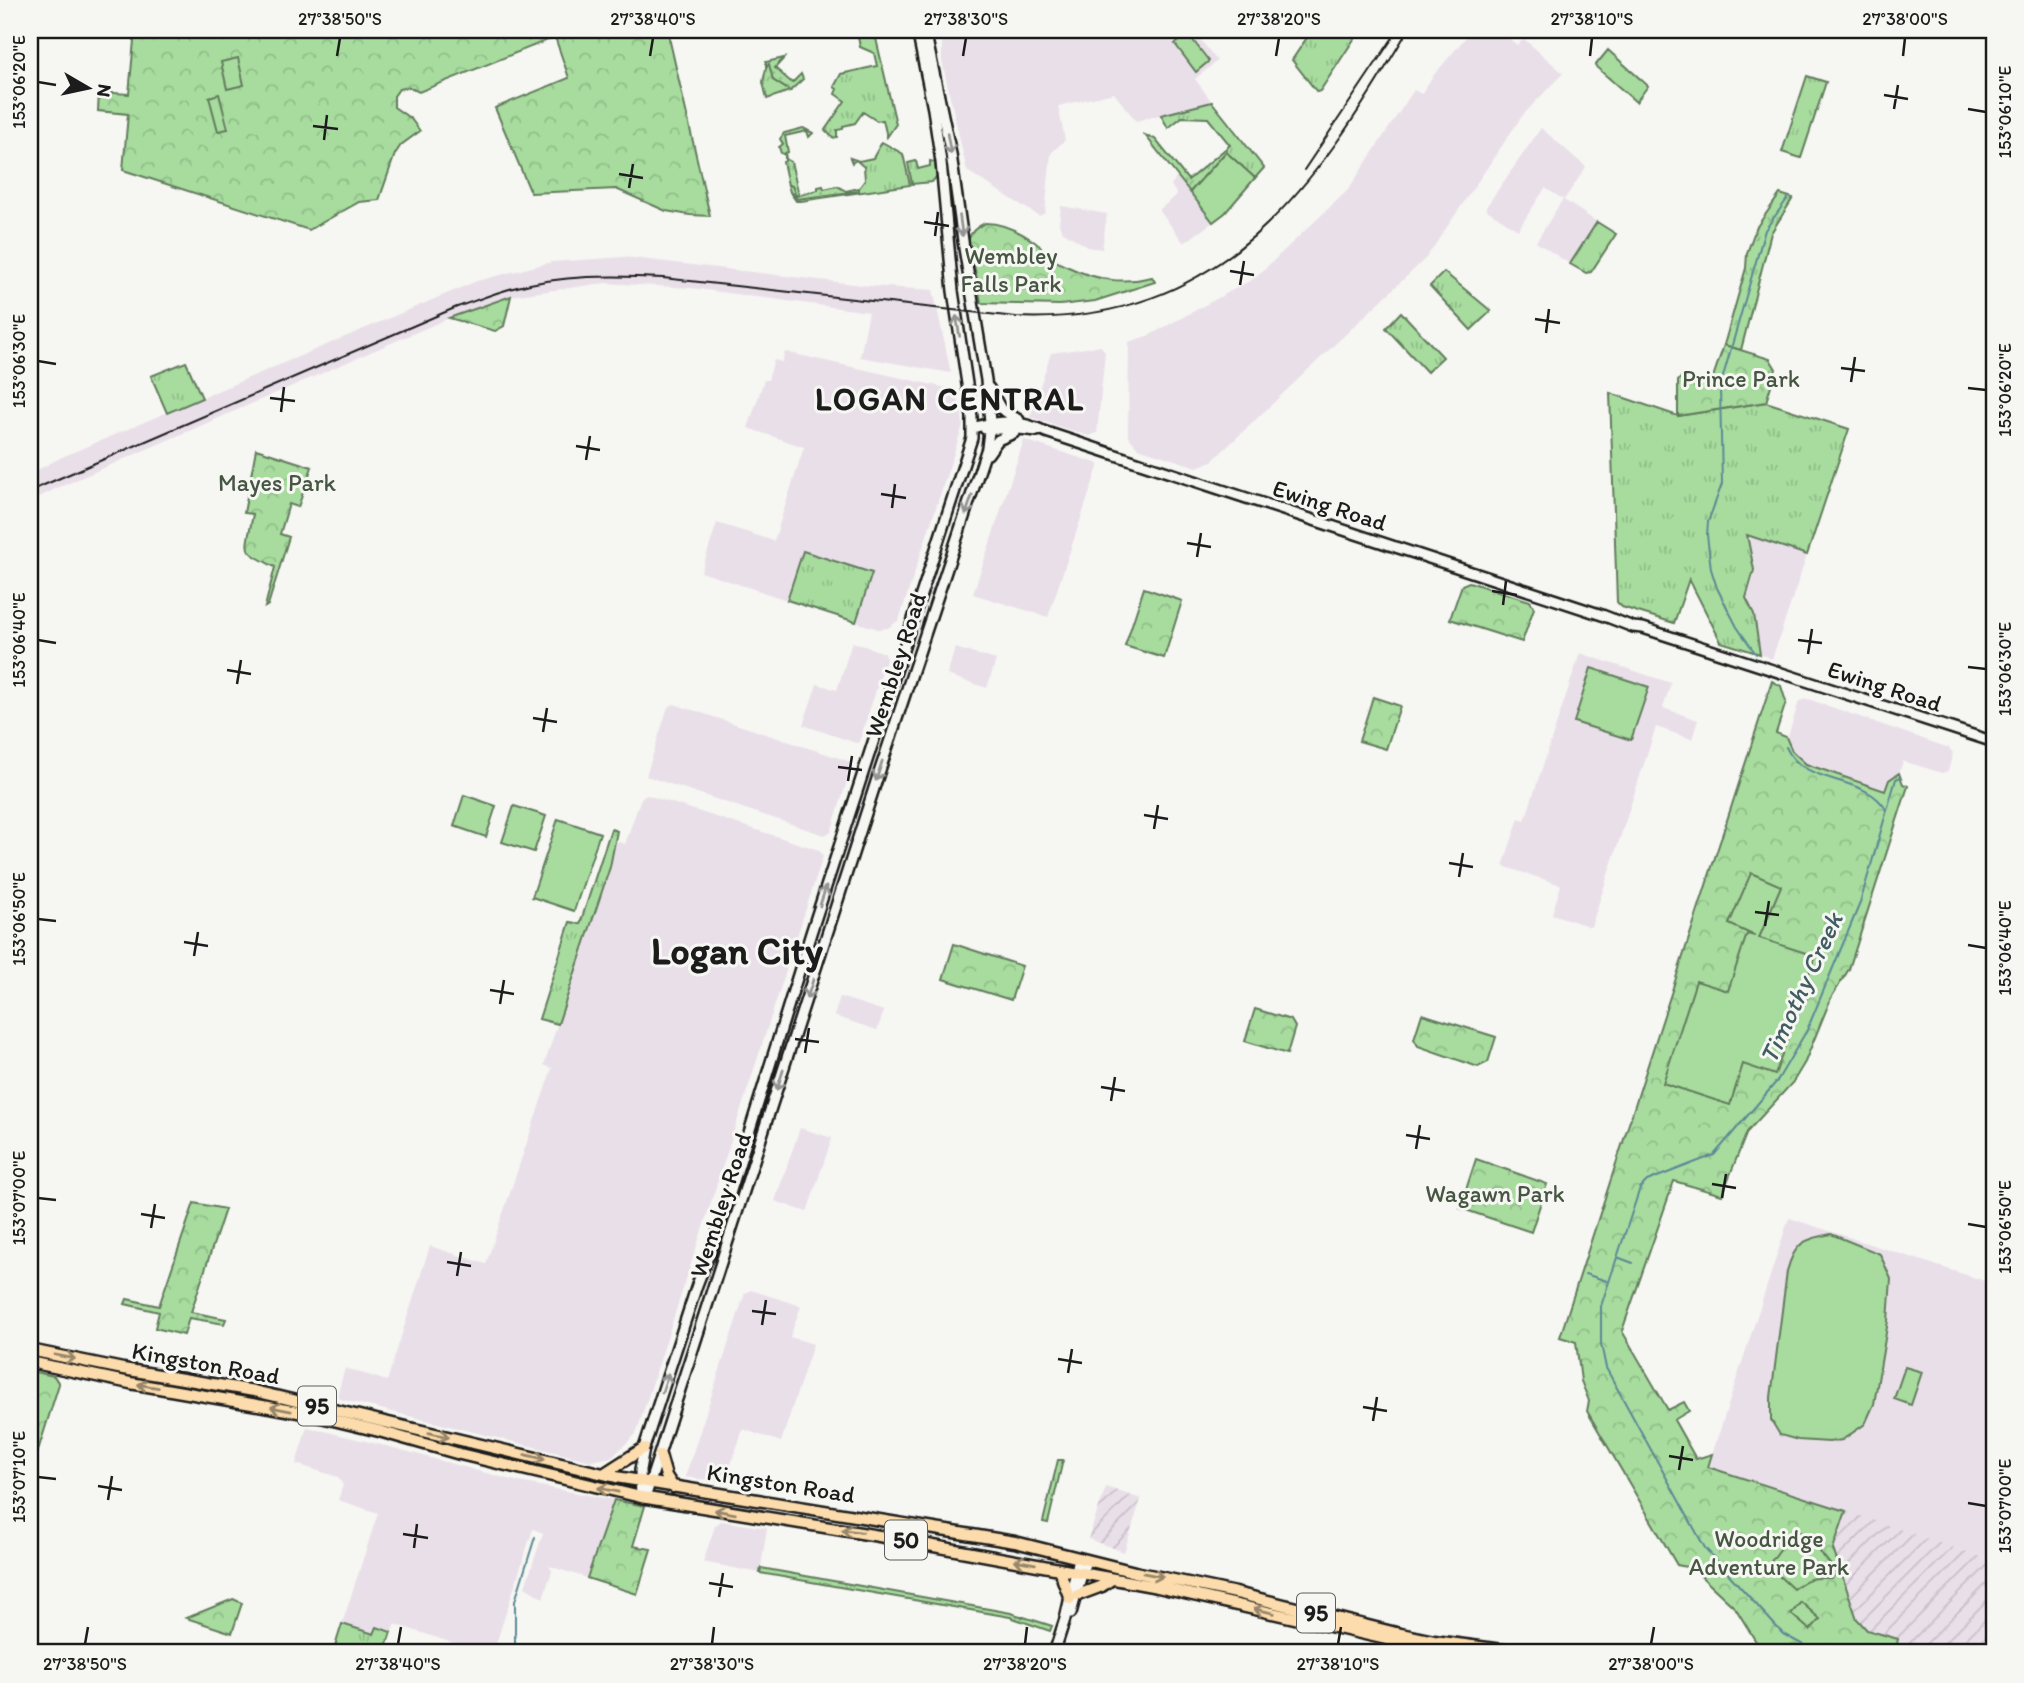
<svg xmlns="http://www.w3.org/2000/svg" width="2024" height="1683" font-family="Itim,sans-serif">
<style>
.built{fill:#e9dfe9}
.industrial{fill:url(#industrial-furrows)}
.grass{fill:url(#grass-tufts);stroke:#627c5d;stroke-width:2}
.park{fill:url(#park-crowns);stroke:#627c5d;stroke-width:2}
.garden{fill:url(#garden-dots);stroke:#627c5d;stroke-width:2}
.pitch{fill:#a7dc9e;stroke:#627c5d;stroke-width:2}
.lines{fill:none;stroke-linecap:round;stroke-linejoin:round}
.stream{stroke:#5c8995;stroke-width:2}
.secondary-casing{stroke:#1c1c1c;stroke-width:14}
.primary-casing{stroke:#1c1c1c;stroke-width:15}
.secondary{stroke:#f6f6f2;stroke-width:9}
.primary{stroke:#fcdcac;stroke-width:10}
.rail{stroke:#1c1c1c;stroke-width:2}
.oneway{stroke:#949492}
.oneway2{stroke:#97866b}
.ticks{fill:none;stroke:#1c1c1c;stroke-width:2.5}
.labels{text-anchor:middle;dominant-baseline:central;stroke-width:6;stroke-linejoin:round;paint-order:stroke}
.shield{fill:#f6f6f2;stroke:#5d5d5c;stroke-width:2}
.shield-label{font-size:23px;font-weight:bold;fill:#1c1c1c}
.park-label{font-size:24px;fill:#465643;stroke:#f6f6f2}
.street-label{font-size:24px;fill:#1c1c1c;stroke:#f6f6f2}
.water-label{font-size:26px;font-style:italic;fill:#415c62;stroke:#f6f6f2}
.district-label{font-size:32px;font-weight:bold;letter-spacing:2px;fill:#1c1c1c;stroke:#f6f6f2}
.town-label{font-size:38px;font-weight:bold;fill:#1c1c1c;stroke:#f6f6f2}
.neatline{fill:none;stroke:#1c1c1c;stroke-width:2.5}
.ticks-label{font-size:18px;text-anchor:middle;fill:#1c1c1c}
</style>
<defs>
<pattern id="industrial-furrows" width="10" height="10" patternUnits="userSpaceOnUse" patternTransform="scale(1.75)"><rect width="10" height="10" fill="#e9dfe9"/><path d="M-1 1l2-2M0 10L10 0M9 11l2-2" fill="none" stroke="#c7bfc7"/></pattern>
<pattern id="grass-tufts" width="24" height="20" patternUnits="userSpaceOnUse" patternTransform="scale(1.75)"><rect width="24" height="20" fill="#a7dc9e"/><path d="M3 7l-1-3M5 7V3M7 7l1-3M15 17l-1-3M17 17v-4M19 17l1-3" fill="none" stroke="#8fbc88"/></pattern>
<pattern id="park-crowns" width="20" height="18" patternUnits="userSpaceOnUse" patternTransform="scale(1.75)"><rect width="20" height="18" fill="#a7dc9e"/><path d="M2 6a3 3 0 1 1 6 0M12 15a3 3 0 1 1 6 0" fill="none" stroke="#8fbc88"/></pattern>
<pattern id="garden-dots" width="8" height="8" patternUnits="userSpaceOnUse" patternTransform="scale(1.75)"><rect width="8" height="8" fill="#a7dc9e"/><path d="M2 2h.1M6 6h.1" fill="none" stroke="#8fbc88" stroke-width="1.8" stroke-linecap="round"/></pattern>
</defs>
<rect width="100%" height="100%" fill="#f6f6f2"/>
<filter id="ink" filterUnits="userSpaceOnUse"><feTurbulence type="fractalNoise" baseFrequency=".0143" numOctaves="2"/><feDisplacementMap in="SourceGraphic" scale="14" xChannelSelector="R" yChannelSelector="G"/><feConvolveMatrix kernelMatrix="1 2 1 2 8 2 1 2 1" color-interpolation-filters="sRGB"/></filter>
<g filter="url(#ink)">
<path class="built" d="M 938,30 L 1193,30 L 1217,61 L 1195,79 L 1212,102 L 1136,121 L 1114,93 L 1058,106 L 1065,140 L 1051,153 L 1045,213 L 1039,216 L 967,171 L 942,61 L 942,44 Z
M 1472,30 L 1500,30 L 1517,45 L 1524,39 L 1563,73 L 1522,116 L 1426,258 L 1212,461 L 1197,467 L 1138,448 L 1128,436 L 1129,342 L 1150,335 L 1255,278 L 1348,190 L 1414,90 L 1421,94 L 1434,75 Z
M 1541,128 L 1586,167 L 1564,200 L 1597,222 L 1570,264 L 1536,242 L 1563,199 L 1545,188 L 1518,230 L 1487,210 L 1486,207 Z
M 1178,175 L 1213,222 L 1184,243 L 1159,210 L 1177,195 L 1171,185 Z
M 1061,206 L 1107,214 L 1102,249 L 1088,247 L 1062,231 L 1059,224 Z
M 624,257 L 870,286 L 933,290 L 951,373 L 860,357 L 869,312 L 691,288 L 605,283 L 511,296 L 449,318 L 55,489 L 30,502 L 30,474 L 62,457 L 477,281 L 552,262 Z
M 1101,346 L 1105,352 L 1097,433 L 1089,436 L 1030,417 L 1051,353 Z
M 785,352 L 951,389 L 961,405 L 963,425 L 899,620 L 888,628 L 878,629 L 856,622 L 871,574 L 803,552 L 787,600 L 701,572 L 717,523 L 774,541 L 804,447 L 748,428 L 764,380 L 768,380 L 774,360 L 782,362 Z
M 1024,440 L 1099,464 L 1048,617 L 973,594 Z
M 1746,535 L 1807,555 L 1772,659 L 1760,654 L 1754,614 L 1746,598 L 1754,570 Z
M 852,642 L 885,653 L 886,660 L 859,742 L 856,743 L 803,725 L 817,684 L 837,690 Z
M 955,648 L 996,660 L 987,688 L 947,675 Z
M 1580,653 L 1671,683 L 1663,708 L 1698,720 L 1692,739 L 1656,727 L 1591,927 L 1552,914 L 1561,885 L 1503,866 L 1519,818 L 1525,820 Z
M 1808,699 L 1949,748 L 1953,753 L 1948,771 L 1942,773 L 1903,761 L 1899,773 L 1889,780 L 1885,791 L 1806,764 L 1792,751 L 1787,740 L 1799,701 Z
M 674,704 L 851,762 L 852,765 L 831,832 L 824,835 L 646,776 L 668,707 Z
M 647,795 L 819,850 L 823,856 L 636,1434 L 612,1457 L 591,1461 L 340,1399 L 338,1393 L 345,1368 L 387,1381 L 430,1246 L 486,1264 L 552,1068 L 544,1065 L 610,867 L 615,841 L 625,844 L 641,798 Z
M 840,997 L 884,1011 L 877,1030 L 834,1016 Z
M 800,1128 L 832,1138 L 807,1212 L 775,1201 Z
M 1789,1218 L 1994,1284 L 1994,1561 L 1708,1467 Z
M 751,1290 L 801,1306 L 790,1337 L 813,1344 L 781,1442 L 743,1429 L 725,1482 L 685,1477 L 745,1293 Z
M 307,1427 L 398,1449 L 519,1482 L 614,1500 L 587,1578 L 549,1566 L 552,1571 L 543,1598 L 525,1587 L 543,1533 L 533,1529 L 493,1653 L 483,1653 L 395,1624 L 391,1632 L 377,1627 L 374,1635 L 342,1624 L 378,1513 L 338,1500 L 343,1485 L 338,1477 L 296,1464 Z
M 721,1521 L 767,1528 L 760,1573 L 703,1562 L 715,1526 Z"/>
<path class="industrial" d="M 1106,1487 L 1141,1499 L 1124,1552 L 1088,1539 Z
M 1846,1511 L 1994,1561 L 1994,1628 L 1986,1653 L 1895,1653 L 1898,1639 L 1867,1630 L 1857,1619 L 1833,1549 Z"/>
<path class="grass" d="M 848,30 L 874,30 L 896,124 L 887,137 L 883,120 L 877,121 L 863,112 L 855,123 L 843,126 L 843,129 L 837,130 L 837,137 L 833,138 L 825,130 L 845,101 L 835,94 L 837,89 L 834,87 L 841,74 L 877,66 L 874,53 L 860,47 L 857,32 L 849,35 Z
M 1312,30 L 1360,30 L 1320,91 L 1317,92 L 1292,60 Z
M 1608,50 L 1648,86 L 1636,102 L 1595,66 Z
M 767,64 L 771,66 L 773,80 L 790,91 L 767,99 L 763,82 Z
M 1807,76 L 1826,82 L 1801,158 L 1782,152 Z
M 1212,102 L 1264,168 L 1255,178 L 1226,152 L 1190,192 L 1145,135 L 1155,139 L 1188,180 L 1230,145 L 1208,118 L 1182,117 L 1168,128 L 1161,115 Z
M 803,128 L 813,133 L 809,137 L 807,131 L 785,136 L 788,152 L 785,153 L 786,159 L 791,162 L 799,195 L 796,196 L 792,186 L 788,185 L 783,162 L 785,161 L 785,155 L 781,153 L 779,147 L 783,144 L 780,139 L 784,133 Z
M 882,142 L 903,154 L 910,185 L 801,201 L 796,201 L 790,192 L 794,197 L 859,191 L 859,188 L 865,180 L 864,167 L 856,160 L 852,163 L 850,158 L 859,161 L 873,158 Z
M 916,161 L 918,169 L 930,166 L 930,161 L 935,162 L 937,176 L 932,182 L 912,184 L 908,163 Z
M 1780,194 L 1793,198 L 1771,233 L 1741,350 L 1724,345 L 1746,268 L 1747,253 L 1756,228 Z
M 1597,222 L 1616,234 L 1591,272 L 1586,273 L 1570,264 Z
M 1444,272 L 1491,311 L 1471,330 L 1430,286 Z
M 1401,312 L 1443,357 L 1427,372 L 1386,328 Z
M 186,362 L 202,398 L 167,413 L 151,376 Z
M 1610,393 L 1678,416 L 1766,402 L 1849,429 L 1807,555 L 1747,535 L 1754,570 L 1746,598 L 1754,614 L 1760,654 L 1721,642 L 1689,579 L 1674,623 L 1622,607 L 1617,602 Z
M 803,551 L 872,573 L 856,622 L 787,600 Z
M 611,829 L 617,831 L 610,867 L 558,1024 L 539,1019 L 570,922 L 580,924 Z
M 1058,1460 L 1063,1460 L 1048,1523 L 1043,1522 Z
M 761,1568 L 1011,1613 L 1052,1626 L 1050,1631 L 1010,1617 L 760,1573 Z
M 342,1624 L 374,1634 L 377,1627 L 391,1632 L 384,1653 L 333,1653 Z"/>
<path class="park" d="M 135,30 L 679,30 L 668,33 L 710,216 L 690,215 L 666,211 L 616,189 L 531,193 L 495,108 L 569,78 L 555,37 L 419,92 L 409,87 L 399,89 L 394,96 L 394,107 L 411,119 L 420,131 L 401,145 L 395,154 L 379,200 L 359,202 L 309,230 L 123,170 L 128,114 L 98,111 L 99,92 L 129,94 Z
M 985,223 C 1004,223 1021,232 1036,243 C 1041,246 1043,251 1047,255 C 1052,260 1060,263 1066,266 C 1094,279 1121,285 1152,277 L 1155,282 L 1095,301 L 1060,305 L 981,303 C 979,292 978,281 975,270 C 969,248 960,235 985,223 Z
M 511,296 L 504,326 L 495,331 L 449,318 Z
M 1724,345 L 1770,359 L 1776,369 L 1766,402 L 1678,416 L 1678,381 L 1683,375 L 1711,383 Z
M 256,449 L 312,467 L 298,507 L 289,504 L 280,534 L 289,537 L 268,605 L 265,607 L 275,567 C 239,548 246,554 253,514 L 244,513 Z
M 1469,582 L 1530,601 L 1534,608 L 1522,642 L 1450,619 L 1462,585 Z
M 1144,588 L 1182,601 L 1164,658 L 1125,646 Z
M 1772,681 L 1781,686 L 1786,702 L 1776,733 L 1786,737 L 1792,751 L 1806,764 L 1885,791 L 1889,780 L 1899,773 L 1903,784 L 1908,786 L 1849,969 L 1831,998 L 1805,1062 L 1793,1082 L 1747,1132 L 1722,1195 L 1674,1181 L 1622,1331 L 1668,1410 L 1684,1402 L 1689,1411 L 1674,1420 L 1696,1459 L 1712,1454 L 1708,1467 L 1846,1511 L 1833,1549 L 1857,1619 L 1867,1630 L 1898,1639 L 1895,1653 L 1763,1653 L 1736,1609 L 1692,1568 L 1677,1565 L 1587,1411 L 1589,1401 L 1581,1381 L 1576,1342 L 1560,1337 Z
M 1373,697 L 1400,706 L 1386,749 L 1359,741 Z
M 954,944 L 1022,966 L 1011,1000 L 943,979 Z
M 1255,1009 L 1291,1020 L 1295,1027 L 1287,1054 L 1245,1041 Z
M 1422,1014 L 1496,1037 L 1488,1062 L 1478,1067 L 1418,1046 L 1414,1039 Z
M 1476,1159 L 1547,1184 L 1531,1232 L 1460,1208 Z
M 194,1203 L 225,1209 L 191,1312 L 226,1319 L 224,1324 L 189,1318 L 184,1335 L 155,1328 L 159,1312 L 125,1304 L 127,1299 L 159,1306 Z
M 30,1371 L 54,1376 L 59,1384 L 30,1476 Z
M 614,1500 L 645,1506 L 633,1546 L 651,1549 L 637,1594 L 587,1578 Z
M 233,1599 L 242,1603 L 232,1633 L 186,1618 Z"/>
<path class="garden" d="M 784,58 L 775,68 L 792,83 L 801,74 L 803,79 L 790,91 L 773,80 L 769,64 L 766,68 L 766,62 Z
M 788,185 L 792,186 L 796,196 L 818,190 L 818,187 L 823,186 L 824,189 L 837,186 L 846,191 L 859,188 L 859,191 L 797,199 L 790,192 Z"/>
<path class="pitch" d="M 1188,34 L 1209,61 L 1196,72 L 1175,44 Z
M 238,58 L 244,85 L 227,89 L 221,62 Z
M 219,94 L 228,129 L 218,131 L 209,97 Z
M 1226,152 L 1255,178 L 1225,213 L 1213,222 L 1190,192 Z
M 1591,668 L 1649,687 L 1631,740 L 1574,722 Z
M 464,795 L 496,806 L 486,837 L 454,826 Z
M 514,806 L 546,816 L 534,852 L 502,842 Z
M 558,819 L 600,833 L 574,911 L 532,897 Z
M 1751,873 L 1781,886 L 1759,938 L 1815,956 L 1775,1075 L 1743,1064 L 1730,1105 L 1663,1083 L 1696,981 L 1728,991 L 1747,934 L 1755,936 L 1729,924 Z
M 1831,1234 L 1880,1254 L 1891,1279 L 1888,1321 L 1874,1404 L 1865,1424 L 1842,1440 L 1829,1442 L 1798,1440 L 1780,1435 L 1771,1420 L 1771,1397 L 1787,1271 C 1795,1242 1803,1240 1831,1234 Z
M 1905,1367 L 1922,1372 L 1911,1405 L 1894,1399 Z
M 1794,1530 L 1818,1539 L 1820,1552 L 1834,1569 L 1834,1576 L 1831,1578 C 1812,1578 1811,1576 1793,1589 L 1777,1574 L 1770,1563 Z
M 1801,1602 L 1820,1619 L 1810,1630 L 1791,1614 Z"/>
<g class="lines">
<path class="stream" d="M 1756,654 L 1737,627 L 1717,588 L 1711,569 L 1707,535 L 1708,522 L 1722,484 L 1720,387 L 1765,230 L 1788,198
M 1786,747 C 1804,788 1865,772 1887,811
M 1617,1257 L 1633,1263
M 1585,1274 L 1607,1281
M 518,1653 L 515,1647 L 515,1601 L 535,1537
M 1818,1653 L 1783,1634 L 1705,1548 L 1606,1368 L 1601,1344 L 1601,1306 L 1640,1188 L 1647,1181 L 1714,1155 L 1777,1081 L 1807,1030 L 1860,903 L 1896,779 L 1900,777"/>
<defs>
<path id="secondary" d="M 989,388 L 1001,409 L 1019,420
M 973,428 C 1000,419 1021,420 1046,432 L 1602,615 L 1633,627 L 1643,628 L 1994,742
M 985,429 L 1019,429 L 1037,431
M 988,454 L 998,440 L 1014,433
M 641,1497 L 640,1470 L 644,1448 L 697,1285 L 720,1226 L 811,933 L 972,438 L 972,417 L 953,291 L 941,162 L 933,109 L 917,30
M 645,1498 L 877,779 L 987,448 L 990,422 L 986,380 L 964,248 L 951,154 L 925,30
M 1071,1613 L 1086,1560
M 1054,1653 L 1065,1619 L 1079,1558"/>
<path id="primary" d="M 30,1350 L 123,1369 L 254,1391 L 616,1477 L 1015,1542 L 1135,1572 L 1236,1593 L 1396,1633 L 1434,1641 L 1526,1653
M 30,1362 L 130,1383 L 304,1413 L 379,1431 L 460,1454 L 641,1497 L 879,1536 L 1158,1587 L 1448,1653
M 660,1455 L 666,1476 L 673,1487
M 605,1473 L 644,1448
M 1059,1569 L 1070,1599
M 1078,1595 L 1102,1586 L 1112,1579"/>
</defs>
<use href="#secondary" class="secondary-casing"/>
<use href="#primary" class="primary-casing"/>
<use href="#secondary" class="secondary"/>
<use href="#primary" class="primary"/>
<path class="rail" d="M 1304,170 L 1398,30
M 30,491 L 457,307 C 475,301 494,293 513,288 C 562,275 612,275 663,278 L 1016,317 C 1221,326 1315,188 1408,30"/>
</g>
<defs><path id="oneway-shaft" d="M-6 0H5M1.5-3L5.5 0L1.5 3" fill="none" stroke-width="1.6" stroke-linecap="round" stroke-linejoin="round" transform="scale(1.75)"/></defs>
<g class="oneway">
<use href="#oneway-shaft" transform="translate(949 144) rotate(80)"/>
<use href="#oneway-shaft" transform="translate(961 226) rotate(82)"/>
<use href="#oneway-shaft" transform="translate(958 326) rotate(-99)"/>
<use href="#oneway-shaft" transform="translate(969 505) rotate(109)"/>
<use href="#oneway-shaft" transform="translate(879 771) rotate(108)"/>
<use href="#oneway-shaft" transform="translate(823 896) rotate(-72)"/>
<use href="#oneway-shaft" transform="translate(810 989) rotate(108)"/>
<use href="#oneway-shaft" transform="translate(780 1080) rotate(108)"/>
<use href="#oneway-shaft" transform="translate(665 1383) rotate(-72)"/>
</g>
<g class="oneway2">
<use href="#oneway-shaft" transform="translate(65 1357) rotate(11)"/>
<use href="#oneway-shaft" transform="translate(148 1386) rotate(-171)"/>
<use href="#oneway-shaft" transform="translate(281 1409) rotate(-169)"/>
<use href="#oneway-shaft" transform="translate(439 1435) rotate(13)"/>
<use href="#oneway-shaft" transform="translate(535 1457) rotate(13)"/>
<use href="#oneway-shaft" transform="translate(608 1490) rotate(-168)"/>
<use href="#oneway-shaft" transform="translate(725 1512) rotate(-170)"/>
<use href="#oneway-shaft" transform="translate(852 1531) rotate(-172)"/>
<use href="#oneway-shaft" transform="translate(1025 1562) rotate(-170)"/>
<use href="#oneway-shaft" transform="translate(1153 1575) rotate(11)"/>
<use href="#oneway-shaft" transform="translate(1264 1611) rotate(-167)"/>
</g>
</g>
<path class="ticks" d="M 337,56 L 340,38M 650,56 L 653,38M 963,56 L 966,38M 1276,56 L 1279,38M 1590,56 L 1592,38M 1903,56 L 1905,38M 38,82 L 56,85M 1884,95 L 1908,99M 1894,109 L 1898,85M 1968,109 L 1986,112M 313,126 L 338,129M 324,140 L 327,115M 619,174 L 643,178M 629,188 L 633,164M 924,222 L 949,226M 935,236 L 938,212M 1230,271 L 1254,275M 1240,285 L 1244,261M 1535,319 L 1560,323M 1546,333 L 1549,309M 38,361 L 56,364M 1841,368 L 1865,371M 1851,382 L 1855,357M 1968,388 L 1986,390M 270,398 L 295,401M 281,412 L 284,387M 576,446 L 600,450M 586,460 L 590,436M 881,494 L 906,498M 892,508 L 895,484M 1187,543 L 1211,547M 1197,557 L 1201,533M 1492,591 L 1517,595M 1503,605 L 1506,581M 38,640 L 56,643M 1798,640 L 1822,643M 1808,654 L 1812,629M 1968,667 L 1986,669M 227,670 L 251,674M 237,684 L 241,660M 533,718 L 557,722M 543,732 L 547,708M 838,767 L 862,770M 848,781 L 852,756M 1144,815 L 1168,819M 1154,829 L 1158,805M 1449,863 L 1473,867M 1459,877 L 1463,853M 1755,912 L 1779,915M 38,919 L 56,921M 1765,926 L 1769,901M 184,942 L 208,946M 1968,945 L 1986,948M 194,956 L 198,932M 490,990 L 514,994M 500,1004 L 504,980M 795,1039 L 819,1042M 805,1053 L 809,1028M 1101,1087 L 1125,1091M 1111,1101 L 1115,1077M 1406,1135 L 1430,1139M 1416,1149 L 1420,1125M 1712,1184 L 1736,1188M 38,1198 L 56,1200M 1722,1198 L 1726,1174M 141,1214 L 165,1218M 1968,1224 L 1986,1227M 151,1228 L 155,1204M 447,1262 L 471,1266M 457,1276 L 461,1252M 752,1311 L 776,1314M 762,1325 L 766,1300M 1058,1359 L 1082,1363M 1068,1373 L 1072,1349M 1363,1407 L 1387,1411M 1373,1421 L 1377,1397M 1669,1456 L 1693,1460M 1679,1470 L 1683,1446M 38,1477 L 56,1479M 98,1486 L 122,1490M 108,1500 L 112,1476M 1968,1503 L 1986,1506M 403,1534 L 428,1538M 414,1548 L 417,1524M 709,1583 L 733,1587M 719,1597 L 723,1573M 85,1644 L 88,1627M 398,1644 L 401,1627M 712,1644 L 714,1627M 1025,1644 L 1027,1627M 1338,1644 L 1341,1627M 1651,1644 L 1654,1627"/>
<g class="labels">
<g class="shield">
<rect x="298" y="1386.5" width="38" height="39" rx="5"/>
<rect x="885" y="1520.5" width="42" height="39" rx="5"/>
<rect x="1297" y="1593.5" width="38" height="39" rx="5"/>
</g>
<g class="shield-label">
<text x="317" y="1406">95</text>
<text x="906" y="1540">50</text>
<text x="1316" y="1613">95</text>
</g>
<g class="park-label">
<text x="1011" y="255">Wembley<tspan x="1011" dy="28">Falls Park</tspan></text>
<text x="1741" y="378">Prince Park</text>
<text x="277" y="482">Mayes Park</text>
<text x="1495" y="1193">Wagawn Park</text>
<text x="1769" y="1538">Woodridge<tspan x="1769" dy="28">Adventure Park</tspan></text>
</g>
<g class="street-label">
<text transform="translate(1330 505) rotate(18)">Ewing Road</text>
<text transform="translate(895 665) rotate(-72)">Wembley Road</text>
<text transform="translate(1885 686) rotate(18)">Ewing Road</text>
<text transform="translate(720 1205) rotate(-72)">Wembley Road</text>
<text transform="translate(206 1363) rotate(10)">Kingston Road</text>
<text transform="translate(781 1483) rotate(9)">Kingston Road</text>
</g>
<g class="water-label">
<text transform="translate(1801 988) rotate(-65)">Timothy Creek</text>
</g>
<g class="district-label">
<text x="950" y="399">LOGAN CENTRAL</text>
</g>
<g class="town-label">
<text x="737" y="951">Logan City</text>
</g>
</g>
<rect width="2024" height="1683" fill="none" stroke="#f6f6f2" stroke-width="77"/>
<g transform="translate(88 88) rotate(99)" stroke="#f6f6f2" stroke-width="5" paint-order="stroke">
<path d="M0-5L12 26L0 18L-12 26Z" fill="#1c1c1c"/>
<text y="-10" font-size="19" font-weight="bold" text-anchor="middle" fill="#1c1c1c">N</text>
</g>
<rect x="38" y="38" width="1948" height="1606" class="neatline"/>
<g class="ticks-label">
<text x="340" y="25">27°38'50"S</text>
<text x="653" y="25">27°38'40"S</text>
<text x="966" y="25">27°38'30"S</text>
<text x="1279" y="25">27°38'20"S</text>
<text x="1592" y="25">27°38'10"S</text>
<text x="1905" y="25">27°38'00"S</text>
<text transform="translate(19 82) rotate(-90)" y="6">153°06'20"E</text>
<text transform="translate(2005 112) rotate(-90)" y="6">153°06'10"E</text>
<text transform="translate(19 361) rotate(-90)" y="6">153°06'30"E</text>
<text transform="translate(2005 390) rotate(-90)" y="6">153°06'20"E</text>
<text transform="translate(19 640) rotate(-90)" y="6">153°06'40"E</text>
<text transform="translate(2005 669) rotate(-90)" y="6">153°06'30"E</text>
<text transform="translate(19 919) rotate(-90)" y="6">153°06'50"E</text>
<text transform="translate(2005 948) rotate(-90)" y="6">153°06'40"E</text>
<text transform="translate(19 1198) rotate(-90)" y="6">153°07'00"E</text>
<text transform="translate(2005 1227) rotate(-90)" y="6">153°06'50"E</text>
<text transform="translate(19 1477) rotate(-90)" y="6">153°07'10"E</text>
<text transform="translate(2005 1506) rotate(-90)" y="6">153°07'00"E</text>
<text x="85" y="1670">27°38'50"S</text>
<text x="398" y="1670">27°38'40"S</text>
<text x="712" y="1670">27°38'30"S</text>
<text x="1025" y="1670">27°38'20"S</text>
<text x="1338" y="1670">27°38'10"S</text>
<text x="1651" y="1670">27°38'00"S</text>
</g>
</svg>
